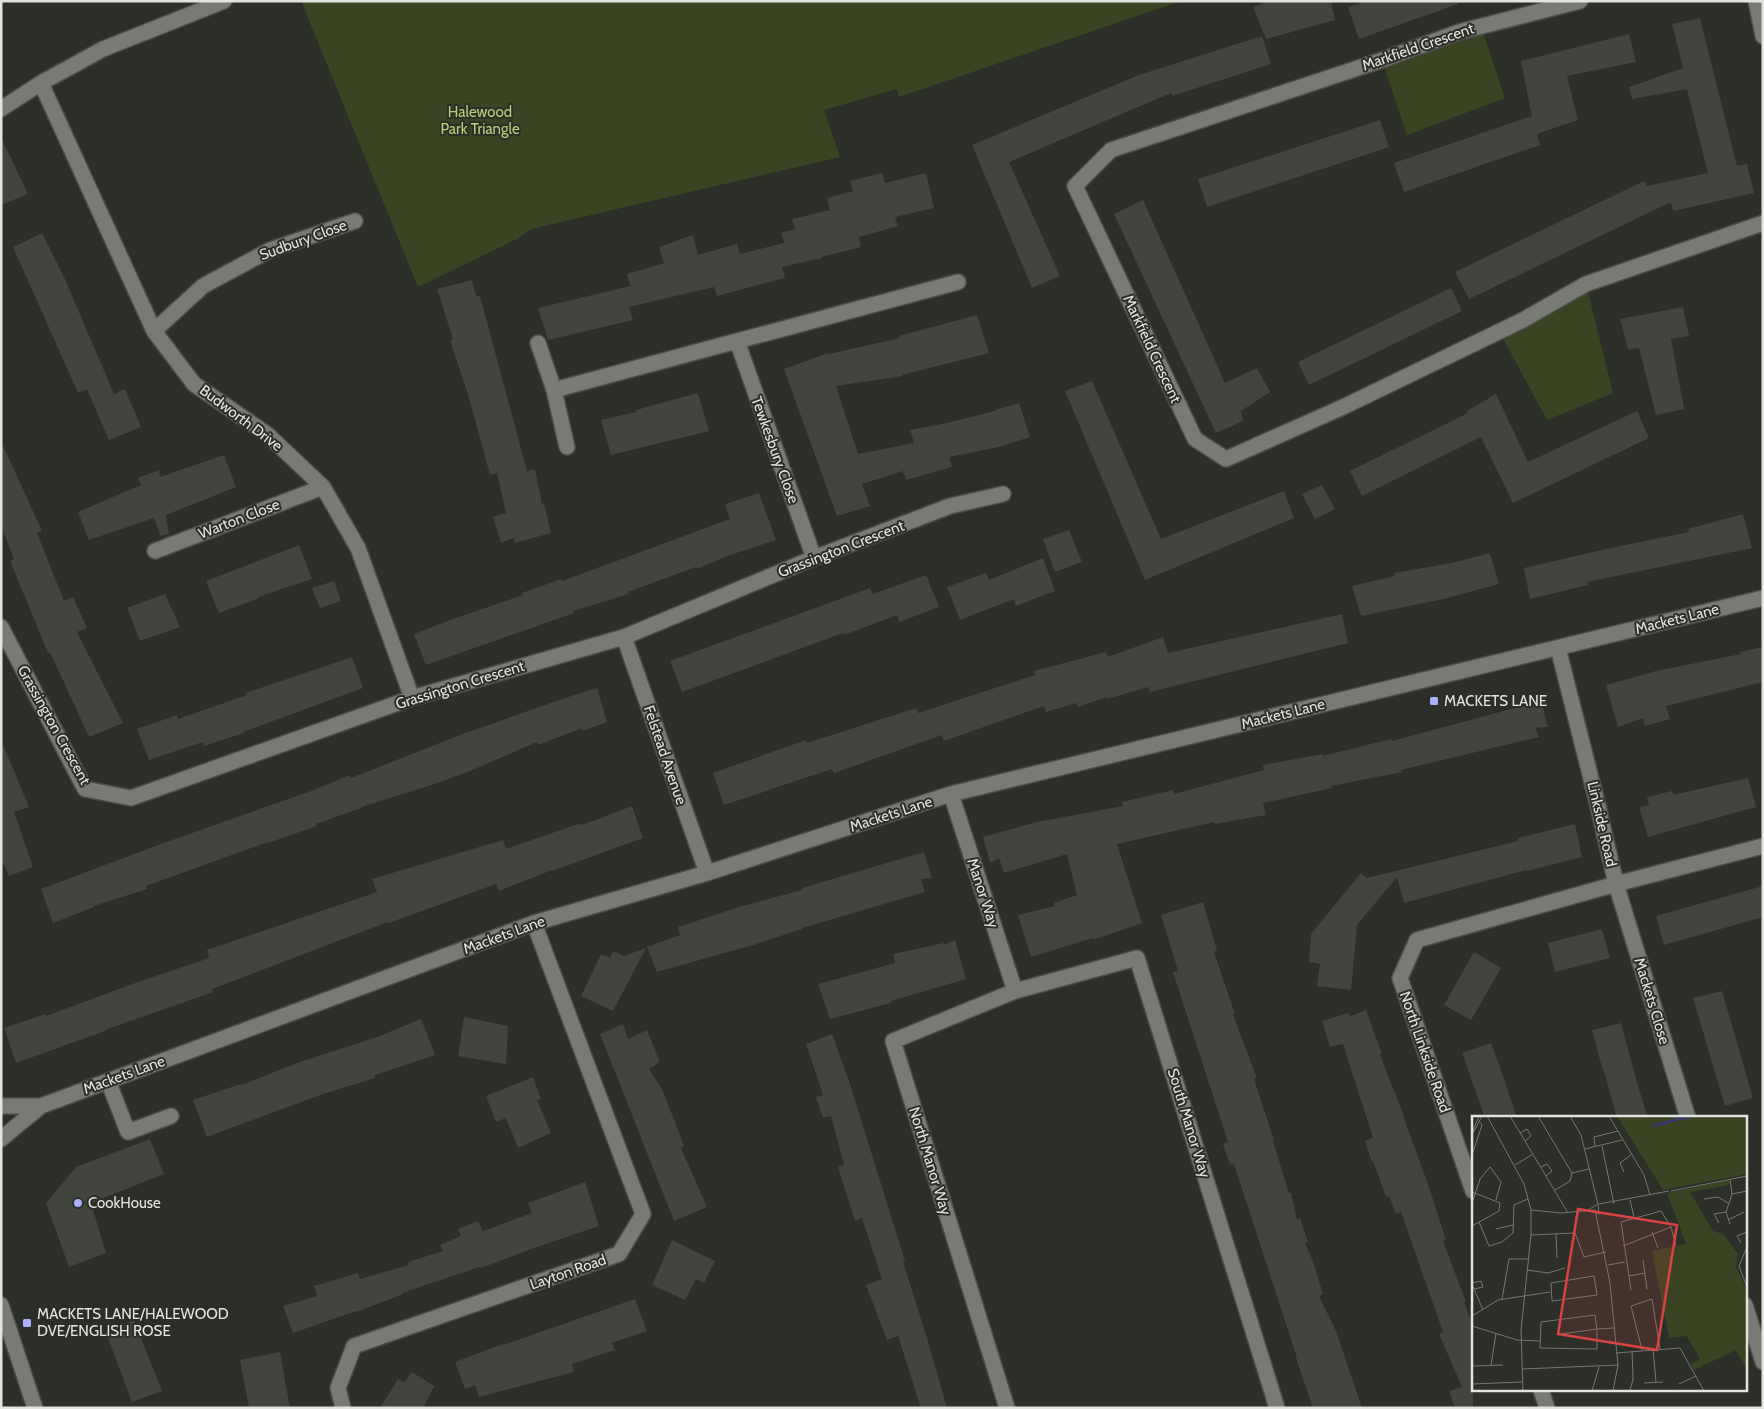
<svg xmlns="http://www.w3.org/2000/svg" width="1764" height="1409" font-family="Cabin,sans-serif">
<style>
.green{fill:#3a4422}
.building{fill:#42443e}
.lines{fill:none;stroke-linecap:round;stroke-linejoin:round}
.minor-casing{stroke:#4b4c47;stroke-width:18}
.minor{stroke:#787b74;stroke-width:15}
.poi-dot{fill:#a7b1fc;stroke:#2c2e28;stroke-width:2}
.labels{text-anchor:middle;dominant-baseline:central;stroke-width:4;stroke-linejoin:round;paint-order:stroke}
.street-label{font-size:15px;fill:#e3e4e0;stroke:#2c2e28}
.park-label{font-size:15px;fill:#b6d277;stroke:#2c2e28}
.poi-label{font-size:15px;fill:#e3e4e0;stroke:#2c2e28;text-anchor:start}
.inset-river{fill:none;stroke:#35396f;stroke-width:2.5}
.inset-road{fill:none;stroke:#757772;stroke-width:1}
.view{fill:#d84444;fill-opacity:0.15;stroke:#d84444;stroke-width:2.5}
.inset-edge{fill:none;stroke:#e3e4e0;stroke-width:2.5}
</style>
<rect width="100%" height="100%" fill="#2c2e28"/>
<path class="green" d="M 301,1 L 1181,1 L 899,97 L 897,89 L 824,110 L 840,157 L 531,229 L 517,239 L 418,287 Z
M 1481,26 L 1505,98 L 1407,135 L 1382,60 Z
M 1586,284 L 1613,393 L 1547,420 L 1499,331 Z"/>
<path class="building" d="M 1269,1 L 1331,1 L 1335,20 L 1266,39 L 1253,7 Z
M 1366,1 L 1457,1 L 1458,4 L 1359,39 L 1348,7 Z
M 1700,18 L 1737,166 L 1747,164 L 1754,193 L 1673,211 L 1671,202 L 1469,299 L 1455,272 L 1644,181 L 1647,186 L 1708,173 L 1687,89 L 1632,99 L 1629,87 L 1683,68 L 1672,24 Z
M 1629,34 L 1636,62 L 1567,76 L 1578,120 L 1537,134 L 1540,145 L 1404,192 L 1394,163 L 1532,116 L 1533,122 L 1521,61 Z
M 1262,36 L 1271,64 L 1172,96 L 1171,93 L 1009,162 L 1060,276 L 1032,288 L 972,145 L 1139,75 Z
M 1380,120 L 1389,147 L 1207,207 L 1198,179 Z
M 1,137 L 28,194 L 1,205 Z
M 882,173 L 885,183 L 926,173 L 934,208 L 895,217 L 898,226 L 859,237 L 861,247 L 821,257 L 822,258 L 782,267 L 785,278 L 717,296 L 714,287 L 629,307 L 633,320 L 548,340 L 538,308 L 630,286 L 627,274 L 664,263 L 659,247 L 693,235 L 698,255 L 737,244 L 740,254 L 784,243 L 781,233 L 795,229 L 792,219 L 830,210 L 827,198 L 853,191 L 850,181 Z
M 1143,200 L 1225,383 L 1257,368 L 1270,392 L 1241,411 L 1243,421 L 1216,433 L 1114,214 Z
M 42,233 L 64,277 L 114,394 L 125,389 L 141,427 L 109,440 L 87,389 L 78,393 L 13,247 Z
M 472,280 L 476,296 L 480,296 L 527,471 L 535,469 L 542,504 L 544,503 L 551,533 L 515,543 L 514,538 L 501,543 L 493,517 L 506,513 L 497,473 L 490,475 L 468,394 L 450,340 L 453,339 L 437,289 Z
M 1451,288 L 1462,311 L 1309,385 L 1298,362 Z
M 1683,307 L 1689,336 L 1671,339 L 1684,409 L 1656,415 L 1639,348 L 1628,349 L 1620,319 Z
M 977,315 L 989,353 L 902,375 L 903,376 L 836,386 L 858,454 L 914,443 L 910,430 L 947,423 L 995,411 L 995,410 L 1019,403 L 1030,437 L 999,447 L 949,457 L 952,467 L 906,480 L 903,471 L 862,484 L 870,506 L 837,516 L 784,369 L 828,353 L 829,354 L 900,338 L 899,336 Z
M 1092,381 L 1161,539 L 1284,491 L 1294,518 L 1145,580 L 1065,391 Z
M 698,393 L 709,431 L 611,455 L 601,420 L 636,412 L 636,410 Z
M 1496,394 L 1528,462 L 1637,411 L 1649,438 L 1513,503 L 1481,437 L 1362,496 L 1350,471 L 1468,413 L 1467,411 Z
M 1,441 L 42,531 L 37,533 L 64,601 L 73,597 L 87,628 L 77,632 L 123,723 L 89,737 L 50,652 L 48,653 L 10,561 L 14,559 L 1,526 Z
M 224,455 L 236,487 L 166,515 L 169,534 L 161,536 L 154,518 L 89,540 L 78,512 L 141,485 L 138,478 L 159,470 L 160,477 Z
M 1322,485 L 1335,509 L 1315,519 L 1302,494 Z
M 759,493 L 776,540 L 730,555 L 697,569 L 696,567 L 628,592 L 629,594 L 573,611 L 574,613 L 426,665 L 414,634 L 453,619 L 523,595 L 522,593 L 561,579 L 562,581 L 730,519 L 725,504 Z
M 1743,514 L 1752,548 L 1587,582 L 1588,585 L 1530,599 L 1524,568 L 1606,549 L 1689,532 L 1688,529 Z
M 1069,530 L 1082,562 L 1055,572 L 1043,539 Z
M 299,545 L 312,579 L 258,597 L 259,598 L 219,613 L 206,581 Z
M 1490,553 L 1499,584 L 1443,599 L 1361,616 L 1352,586 L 1395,576 L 1394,573 L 1452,563 Z
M 1043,558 L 1055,591 L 1016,606 L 1014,599 L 960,620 L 947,587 L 986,573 L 989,580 Z
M 926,575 L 939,607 L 899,622 L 897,615 L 844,635 L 843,633 L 682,692 L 670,661 L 870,588 L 873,594 Z
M 334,581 L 341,601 L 320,608 L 312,588 Z
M 165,594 L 180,627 L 140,641 L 127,608 Z
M 1342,614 L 1348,643 L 1150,692 L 1148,687 L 1107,699 L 1107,697 L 1078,707 L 1076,703 L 1046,712 L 1044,706 L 944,741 L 942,735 L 834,773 L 832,769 L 724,805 L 713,773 L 806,740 L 807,743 L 916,708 L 918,713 L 1035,675 L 1034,671 L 1106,652 L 1108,657 L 1163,637 L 1168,653 Z
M 1763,647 L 1763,682 L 1666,706 L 1670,719 L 1645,726 L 1643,718 L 1618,727 L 1606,685 L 1656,671 L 1741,654 L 1740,652 Z
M 352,657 L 363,688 L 243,732 L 244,733 L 204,746 L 203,742 L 149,760 L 137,729 L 177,715 L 178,719 L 247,695 L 246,693 Z
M 597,688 L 607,722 L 583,731 L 582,728 L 538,745 L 537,742 L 470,771 L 432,785 L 361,807 L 361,808 L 316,824 L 317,826 L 268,843 L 268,842 L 146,886 L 147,889 L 94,906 L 94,907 L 53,923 L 41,889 L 158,845 L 311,791 L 350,775 L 351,778 L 460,735 L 565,698 Z
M 1541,701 L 1548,727 L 1535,728 L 1539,737 L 1401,770 L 1402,772 L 1331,786 L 1332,788 L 1263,803 L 1266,815 L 1215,824 L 1214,822 L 1117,844 L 1142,923 L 1093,940 L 1093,938 L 1031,957 L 1018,915 L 1055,906 L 1054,903 L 1077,895 L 1067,854 L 1004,873 L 999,858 L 990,863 L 983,837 L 1037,822 L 1123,806 L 1122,802 L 1173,790 L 1174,794 L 1264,770 L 1263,765 L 1323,754 L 1323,756 L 1391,739 L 1392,741 Z
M 2,742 L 29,807 L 14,812 L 33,867 L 9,876 L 1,859 Z
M 1748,778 L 1756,807 L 1648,837 L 1639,807 L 1649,805 L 1647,797 L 1672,791 L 1673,795 Z
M 632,806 L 643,838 L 552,871 L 552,870 L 499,891 L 496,884 L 389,923 L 388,922 L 212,989 L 213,992 L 105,1030 L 105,1031 L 16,1063 L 4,1028 L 45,1014 L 46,1016 L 138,982 L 209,958 L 207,950 L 377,892 L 372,879 L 503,840 L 506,849 L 581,823 L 582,825 Z
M 1575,824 L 1582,857 L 1527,871 L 1526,870 L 1404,903 L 1397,877 L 1357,925 L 1351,990 L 1317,986 L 1320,964 L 1309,962 L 1311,934 L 1361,873 L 1367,878 L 1518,841 L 1518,838 Z
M 924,852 L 932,878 L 921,879 L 925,892 L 802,928 L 802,929 L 753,945 L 657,972 L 647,947 L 680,935 L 678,927 L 739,907 L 802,890 L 802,888 Z
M 1763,886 L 1763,917 L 1664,945 L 1656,916 Z
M 1203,902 L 1217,951 L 1214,952 L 1235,1014 L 1233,1015 L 1257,1078 L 1254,1079 L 1274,1140 L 1273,1141 L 1289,1193 L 1291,1193 L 1297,1220 L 1300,1218 L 1308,1242 L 1305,1243 L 1313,1262 L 1323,1294 L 1319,1296 L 1336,1331 L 1362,1408 L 1313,1408 L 1296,1358 L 1297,1358 L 1234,1164 L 1230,1165 L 1223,1144 L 1228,1142 L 1173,972 L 1178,971 L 1161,915 Z
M 1602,929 L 1610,958 L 1555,972 L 1548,943 Z
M 955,940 L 966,979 L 891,1001 L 891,1003 L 830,1019 L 818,984 L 895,963 L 893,954 L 944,943 L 944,945 Z
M 646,948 L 613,1011 L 581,996 L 601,954 L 610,958 L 613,951 L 624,956 Z
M 1474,952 L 1501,968 L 1471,1020 L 1444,1005 Z
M 1722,991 L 1753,1098 L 1725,1106 L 1693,998 Z
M 1366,1010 L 1382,1054 L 1380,1055 L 1404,1116 L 1403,1116 L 1428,1184 L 1446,1240 L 1443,1241 L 1466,1302 L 1464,1303 L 1473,1326 L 1473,1408 L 1455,1408 L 1449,1391 L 1462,1387 L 1439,1334 L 1443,1332 L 1401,1212 L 1396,1214 L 1389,1196 L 1386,1197 L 1373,1161 L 1372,1162 L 1365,1141 L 1373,1138 L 1343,1044 L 1330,1047 L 1322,1021 L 1349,1013 L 1349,1017 Z
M 464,1017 L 508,1026 L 506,1064 L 458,1056 Z
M 421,1019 L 435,1055 L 375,1075 L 375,1078 L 323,1094 L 207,1137 L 193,1100 L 241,1084 L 241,1085 L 300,1062 L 377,1037 Z
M 1621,1023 L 1638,1086 L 1648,1118 L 1617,1118 L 1604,1071 L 1603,1071 L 1592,1030 Z
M 623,1024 L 628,1039 L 647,1030 L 660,1062 L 649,1069 L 663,1091 L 684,1146 L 681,1148 L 707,1207 L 674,1221 L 600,1034 Z
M 832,1034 L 849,1081 L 905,1261 L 903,1262 L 927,1338 L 947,1408 L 921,1408 L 898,1336 L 887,1340 L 866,1285 L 882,1279 L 862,1218 L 855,1221 L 838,1167 L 844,1165 L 831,1116 L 823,1118 L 816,1097 L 823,1095 L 806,1044 Z
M 1491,1043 L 1500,1067 L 1517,1118 L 1485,1118 L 1462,1053 Z
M 533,1077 L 541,1099 L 537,1100 L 551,1133 L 518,1148 L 506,1118 L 496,1122 L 486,1096 Z
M 150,1139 L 164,1174 L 91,1203 L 106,1253 L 69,1267 L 46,1203 L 76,1167 Z
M 585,1182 L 599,1226 L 531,1249 L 481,1268 L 480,1267 L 402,1293 L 403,1294 L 356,1312 L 356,1311 L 293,1333 L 283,1306 L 317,1296 L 314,1286 L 358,1273 L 360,1279 L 409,1265 L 408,1262 L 443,1251 L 440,1245 L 461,1236 L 458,1229 L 478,1221 L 483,1231 L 532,1213 L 528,1203 Z
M 672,1240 L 715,1261 L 704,1283 L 696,1279 L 685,1300 L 652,1285 Z
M 635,1299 L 647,1331 L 612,1343 L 615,1350 L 572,1364 L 574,1372 L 479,1397 L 475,1385 L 465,1389 L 455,1362 L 503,1344 L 503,1345 Z
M 134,1320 L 162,1391 L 132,1402 L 106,1333 Z
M 280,1352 L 290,1408 L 249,1408 L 240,1360 Z
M 412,1372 L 434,1386 L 423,1408 L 380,1408 L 398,1379 L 405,1382 Z"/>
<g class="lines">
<defs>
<path id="minor" d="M 1580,1 L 1459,32 L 1382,60 L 1111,150 L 1075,186 L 1195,439 L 1226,459 L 1343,407 L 1523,320 L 1586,284 L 1763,223
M 1756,1 L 1763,36
M 41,83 L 154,331 L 194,384 L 268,435 L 323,487 L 358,548 L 412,698
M 1,109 L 41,83 L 103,49 L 224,1
M 154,331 L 203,286 L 270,250 L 355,221
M 737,341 L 814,558
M 538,343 L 554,390 L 567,447
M 554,390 L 958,282
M 155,551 L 323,487
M 1,627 L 85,789 L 131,798 L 412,698 L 624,637 L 814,558 L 950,506 L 1003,494
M 624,637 L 707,873
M 1558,648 L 1598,806 L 1616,884 L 1763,846
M 951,794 L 1015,991
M 108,1081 L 128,1132 L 171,1116
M 1,1106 L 41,1106
M 1,1139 L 41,1106 L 534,923 L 707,873 L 951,794 L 1763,598
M 1473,1191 L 1400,978 L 1417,940 L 1616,884 L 1688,1118
M 1,1305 L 35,1408
M 1745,1305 L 1763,1362
M 1541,1390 L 1547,1408
M 343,1408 L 338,1388 L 354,1346 L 619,1254 L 643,1214 L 534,923
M 1007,1408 L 893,1041 L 1015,991 L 1137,958 L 1277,1408"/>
</defs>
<use href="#minor" class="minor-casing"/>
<use href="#minor" class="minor"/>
</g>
<g class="poi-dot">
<rect x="1429" y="696" width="10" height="10" rx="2.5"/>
<circle cx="78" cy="1203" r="5"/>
<rect x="22" y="1318" width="10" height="10" rx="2.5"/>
</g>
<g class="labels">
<g class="street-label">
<text transform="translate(1418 47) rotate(-19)">Markfield Crescent</text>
<text transform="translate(303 240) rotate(-20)">Sudbury Close</text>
<text transform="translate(1152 349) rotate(65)">Markfield Crescent</text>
<text transform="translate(241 418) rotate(37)">Budworth Drive</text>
<text transform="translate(775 450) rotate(70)">Tewkesbury Close</text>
<text transform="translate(239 519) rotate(-21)">Warton Close</text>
<text transform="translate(841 549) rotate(-21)">Grassington Crescent</text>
<text transform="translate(1677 619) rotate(-14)">Mackets Lane</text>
<text transform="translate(460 685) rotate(-17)">Grassington Crescent</text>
<text transform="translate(1283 714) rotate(-14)">Mackets Lane</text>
<text transform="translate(54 725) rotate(61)">Grassington Crescent</text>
<text transform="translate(665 755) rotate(71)">Felstead Avenue</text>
<text transform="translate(891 814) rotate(-18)">Mackets Lane</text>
<text transform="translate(1602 824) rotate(77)">Linkside Road</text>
<text transform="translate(983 893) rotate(72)">Manor Way</text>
<text transform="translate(504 935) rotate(-20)">Mackets Lane</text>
<text transform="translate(1652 1001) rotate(73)">Mackets Close</text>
<text transform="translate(1425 1052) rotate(71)">North Linkside Road</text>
<text transform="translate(124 1075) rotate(-20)">Mackets Lane</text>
<text transform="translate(1189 1123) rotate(73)">South Manor Way</text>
<text transform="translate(930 1161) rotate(73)">North Manor Way</text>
<text transform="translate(568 1272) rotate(-19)">Layton Road</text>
</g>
<g class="park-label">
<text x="480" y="112">Halewood<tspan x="480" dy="17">Park Triangle</tspan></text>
</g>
<g class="poi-label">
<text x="1444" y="701">MACKETS LANE</text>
<text x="88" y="1203">CookHouse</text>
<text x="37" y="1314">MACKETS LANE/HALEWOOD<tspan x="37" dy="17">DVE/ENGLISH ROSE</tspan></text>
</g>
</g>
<g transform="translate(1472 1116)">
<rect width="275" height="275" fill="#2c2e28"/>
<path d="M 145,0 L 275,0 L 275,58 L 191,74 ZM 257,64 L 258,68 L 253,70 L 218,76 L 241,115 L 251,118 L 266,138 L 264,151 L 275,173 L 275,254 L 264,234 L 222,254 L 219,248 L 228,243 L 215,220 L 197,222 L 180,135 L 214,128 L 195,77 Z" fill="#3a4422"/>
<path class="inset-river" d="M 180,10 L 220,0"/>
<path class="inset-road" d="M 15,0 L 52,68 L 59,94 L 59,119 L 49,214 L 51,275M 38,0 L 96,97M 66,0 L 100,57 L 98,65 L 83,74M 98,0 L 109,19 L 126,88M 137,0 L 172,59 L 178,79M 0,17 L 7,0M 48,17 L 55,13 L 59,20 L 53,25M 0,19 L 10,0M 130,30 L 142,88M 123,31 L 122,21 L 146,15M 113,33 L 150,24M 0,39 L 10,9 L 7,5M 43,49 L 61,38M 69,51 L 75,48 L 80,55 L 74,60M 152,56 L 148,47 L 159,39M 100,57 L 117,53M 199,75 L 275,60M 0,76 L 28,87 L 27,95 L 0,110M 260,78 L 275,75M 232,83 L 246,81 L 256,87M 158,84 L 162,101M 0,87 L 8,63 L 18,51 L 29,66 L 24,84M 127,88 L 197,75M 59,94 L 89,97 L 123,94M 116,94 L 126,88 L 127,99M 123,94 L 138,167 L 146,249 L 141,275M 256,104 L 272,96M 7,106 L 17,130 L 30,126 L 41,117 L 42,89 L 56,83M 247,107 L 242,98 L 254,96M 258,108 L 254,96 L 260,78 L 258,63M 24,113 L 41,109M 180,116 L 186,132M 84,118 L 85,142M 59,119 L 103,117 L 112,141 L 134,136M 269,127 L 265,120 L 275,116M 151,130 L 199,111M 275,131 L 267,150 L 275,171M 171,144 L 175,173M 136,149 L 153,146M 55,154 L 76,157 L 93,152M 122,160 L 125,179 L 80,185 L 79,167 ZM 157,160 L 173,157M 0,167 L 9,165 L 11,171 L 2,173M 0,168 L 11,194M 159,174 L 149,106 L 189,95 L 199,111 L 204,130M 30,183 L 37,143 L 57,143M 0,200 L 26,184 L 78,176M 0,210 L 45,224 L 68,225M 89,218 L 125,213 L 123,199 L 69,206 L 68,232 L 125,233 L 125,213 L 142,212M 181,233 L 184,266M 170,234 L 159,190 L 180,183 L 188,233M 144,237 L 208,232 L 232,275M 19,249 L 24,217M 0,250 L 31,249M 50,253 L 146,249M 172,267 L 191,266M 0,268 L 50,266M 207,268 L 224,260M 120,275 L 127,251M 158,275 L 161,263 L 160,235"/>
<path class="view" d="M 106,93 L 205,109 L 185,234 L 86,218 Z"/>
<rect width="275" height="275" class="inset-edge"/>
</g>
<rect width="1764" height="1409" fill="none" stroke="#e3e4e0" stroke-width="5"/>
</svg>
